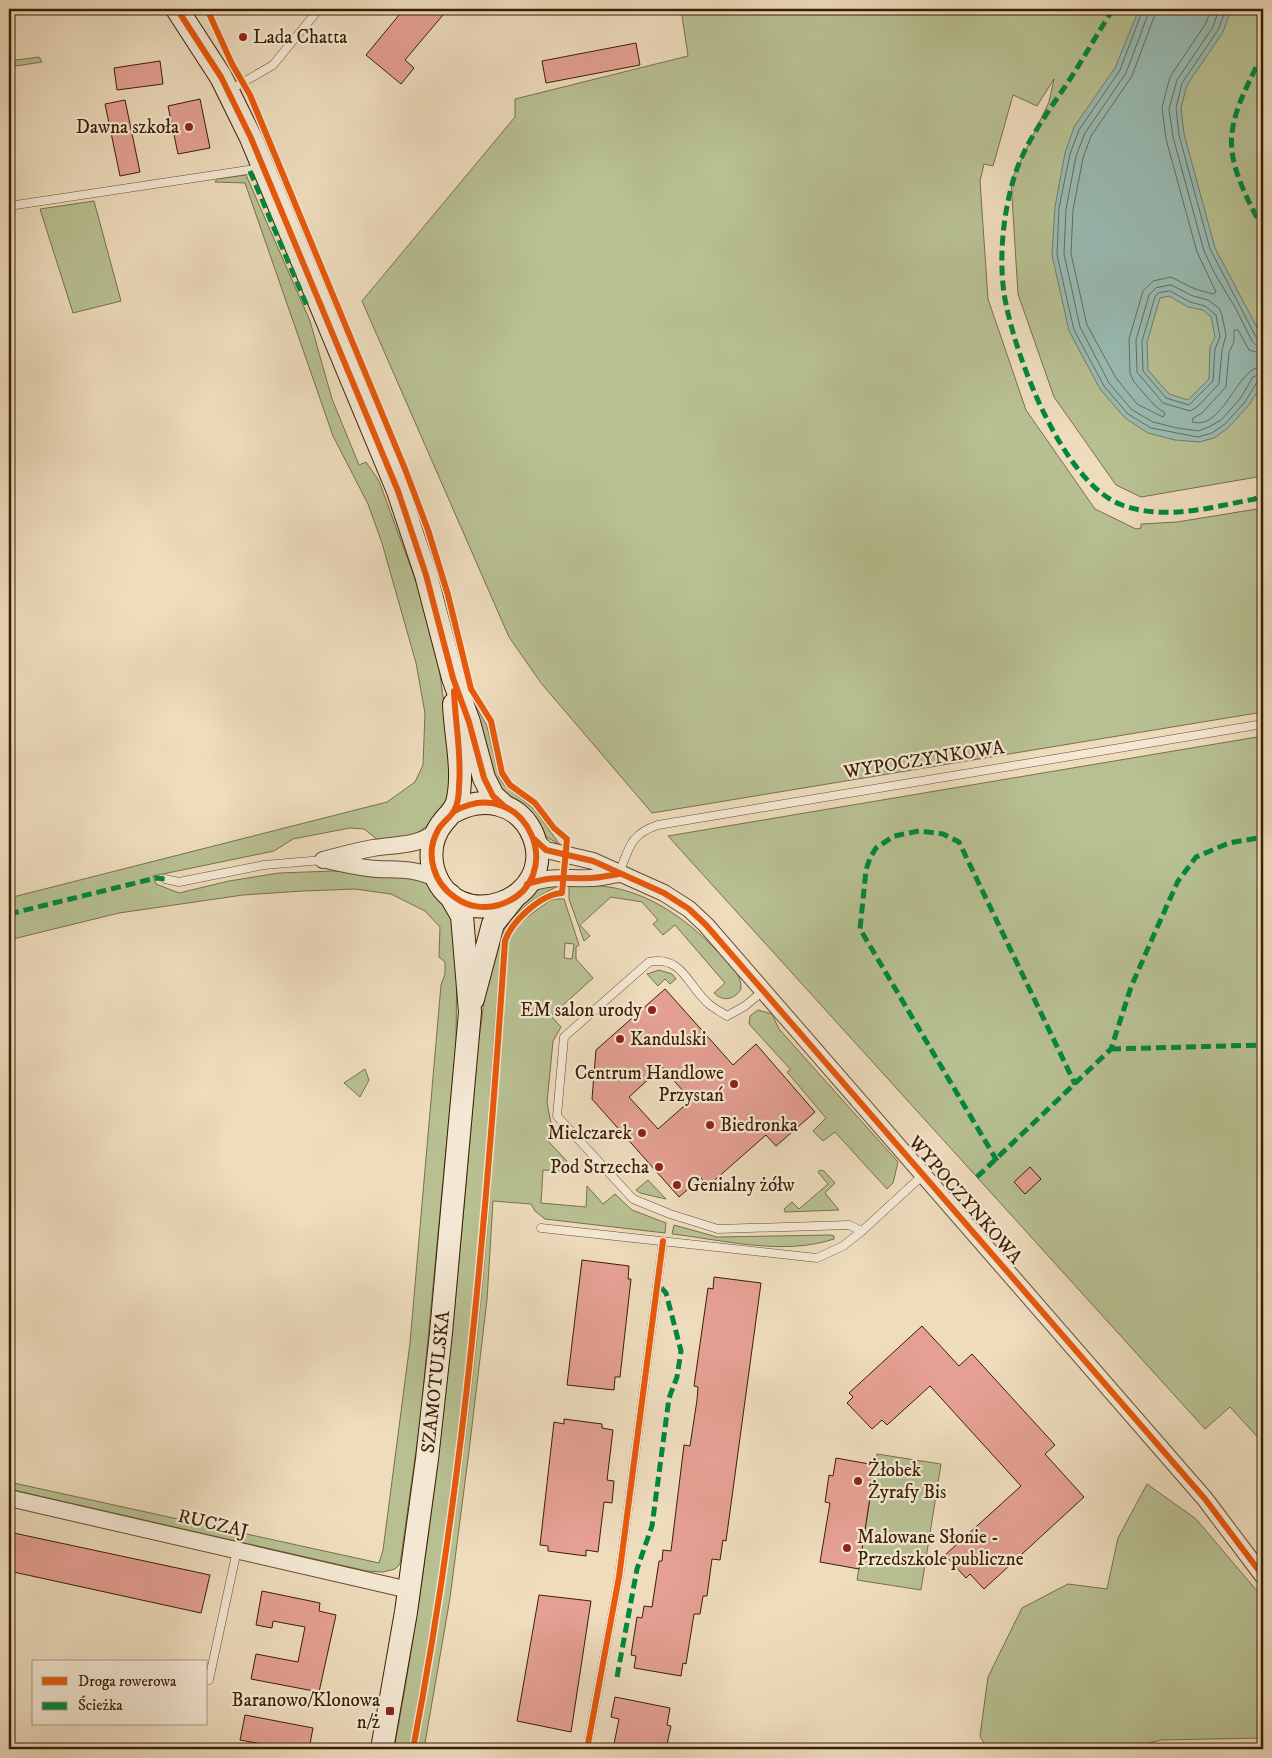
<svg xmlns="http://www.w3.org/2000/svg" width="1272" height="1758" font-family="'IM FELL DW Pica',serif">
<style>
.green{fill:#b8c092;stroke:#79704a;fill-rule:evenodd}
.water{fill:#99bbb3;stroke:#737d6c;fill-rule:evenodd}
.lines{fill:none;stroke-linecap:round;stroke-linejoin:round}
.shore{stroke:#6a6d5a;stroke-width:1}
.building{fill:#e5a093;stroke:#3a1f01;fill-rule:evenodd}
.lane-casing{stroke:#674e30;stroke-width:9}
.street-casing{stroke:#674e30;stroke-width:18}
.secondary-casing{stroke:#3a1f01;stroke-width:24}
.lane{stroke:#f4e8d4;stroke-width:8}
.street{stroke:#f4e8d4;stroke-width:16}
.secondary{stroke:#f4e8d4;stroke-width:22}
.quiet{stroke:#00873e;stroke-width:5;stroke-dasharray:10 5;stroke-linecap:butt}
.cycleway-casing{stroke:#f4e8d4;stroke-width:9}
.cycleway{stroke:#e8590c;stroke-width:6}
.poi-dot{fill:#8f2418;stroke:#f4e8d4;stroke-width:2}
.labels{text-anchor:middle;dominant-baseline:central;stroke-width:4.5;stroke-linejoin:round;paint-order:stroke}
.poi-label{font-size:19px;fill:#3a1f01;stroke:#f4e8d4;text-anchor:start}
.street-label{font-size:19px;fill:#3a1f01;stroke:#f4e8d4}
</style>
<rect width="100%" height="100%" fill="#eedcbd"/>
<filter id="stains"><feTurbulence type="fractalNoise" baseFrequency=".004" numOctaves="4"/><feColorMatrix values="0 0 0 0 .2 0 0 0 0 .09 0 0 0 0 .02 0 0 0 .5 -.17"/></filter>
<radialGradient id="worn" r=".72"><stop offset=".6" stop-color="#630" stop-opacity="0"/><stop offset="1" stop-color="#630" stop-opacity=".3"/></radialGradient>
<path class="green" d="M 681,9 L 1263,9 L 1263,476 L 1141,497 L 1116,485 L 1054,397 L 1018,294 L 1011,181 L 1049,102 L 1054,79 L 1037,106 L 1013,95 L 993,166 L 984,164 L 980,181 L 988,299 L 1026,410 L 1095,509 L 1136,529 L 1141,528 L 1141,524 L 1177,522 L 1263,508 L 1263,712 L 652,813 L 541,683 L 509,637 L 362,301 L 515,117 L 515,99 L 688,56 Z
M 39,57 L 42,62 L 9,67 L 9,61 Z
M 246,175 L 310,321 L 332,399 L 359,465 L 366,462 L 379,481 L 418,587 L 439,668 L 454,776 L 452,792 L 433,822 L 417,833 L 397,840 L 378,840 L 364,829 L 350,828 L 293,839 L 274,851 L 153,876 L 156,884 L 179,893 L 229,881 L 279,873 L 333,871 L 410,876 L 426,883 L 449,908 L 457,940 L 456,1044 L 420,1423 L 400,1564 L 395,1569 L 383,1572 L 367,1571 L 9,1489 L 9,1482 L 379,1563 L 383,1550 L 410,1343 L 441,985 L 445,974 L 445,962 L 439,957 L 440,927 L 425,911 L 391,894 L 355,889 L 303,891 L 243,895 L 119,913 L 9,940 L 9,898 L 387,802 L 415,782 L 423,765 L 425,713 L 416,663 L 382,543 L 368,504 L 333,436 L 245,183 L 215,182 L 217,179 Z
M 94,201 L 121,301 L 73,313 L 40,209 Z
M 470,695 L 487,726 L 499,778 L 505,786 L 534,809 L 560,845 L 545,836 L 494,782 Z
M 1263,736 L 1263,1443 L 1230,1407 L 1205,1429 L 668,836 Z
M 569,884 C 584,885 600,885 615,888 C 657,897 691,923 720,954 C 730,965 742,974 741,989 C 734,1000 723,1002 714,993 L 725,983 L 675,925 L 663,935 L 653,924 L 658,920 L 642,902 L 611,897 L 580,925 L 590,936 L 584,941 L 569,899 Z
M 546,885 L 557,886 C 552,890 548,891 543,894 C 526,903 509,919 502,936 C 494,1028 489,1120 481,1211 C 465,1391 443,1572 409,1749 L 394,1749 C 438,1517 458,1281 478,1046 L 487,980 L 503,919 L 534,891 Z
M 555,899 L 564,899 L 579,945 L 576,947 L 576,959 L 593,978 L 551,1016 L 561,1027 L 553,1041 L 547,1103 L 551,1123 L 557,1129 L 546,1139 L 567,1161 L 560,1171 L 543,1170 L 541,1203 L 586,1207 L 587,1186 L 603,1204 L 615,1194 L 632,1210 L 666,1223 L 665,1233 L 545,1219 L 535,1211 L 531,1204 L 493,1201 L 487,1300 L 469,1451 L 450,1598 L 424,1749 L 417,1749 C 445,1596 467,1442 482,1287 C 493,1171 499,1055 509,940 C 516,922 535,912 549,901 ZM 565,943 L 574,944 L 572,959 L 564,958 Z
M 659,970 L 672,974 L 676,979 L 670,984 L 665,979 L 658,986 L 647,974 Z
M 758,1010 L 772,1014 L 779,1029 L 898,1162 L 893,1183 L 887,1189 L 835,1132 L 823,1141 L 813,1131 L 826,1118 L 787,1072 L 791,1070 L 749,1024 L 750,1016 Z
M 365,1069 L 369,1080 L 360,1097 L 344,1083 Z
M 820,1170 L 824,1171 L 835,1183 L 825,1193 L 839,1210 L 785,1212 L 784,1209 L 792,1202 L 799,1209 L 828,1184 L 818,1172 Z
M 648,1180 L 666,1199 L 640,1193 L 636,1190 Z
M 674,1225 L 717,1237 L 831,1235 L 834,1236 L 834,1239 C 783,1256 724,1240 672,1234 Z
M 877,1454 L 941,1464 L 921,1590 L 857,1580 Z
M 1147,1484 L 1196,1519 L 1263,1598 L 1263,1738 L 1161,1740 L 1126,1749 L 987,1749 L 980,1736 L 988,1677 L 1022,1608 L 1068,1584 L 1107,1589 L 1118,1538 Z"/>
<path class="water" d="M 1139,9 L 1231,9 L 1223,32 L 1187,85 L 1181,108 L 1184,134 L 1215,248 L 1261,335 L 1263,373 L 1262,384 L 1249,405 L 1228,428 L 1214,438 L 1199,442 L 1175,440 L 1148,433 L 1125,418 L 1100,389 L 1069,331 L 1052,255 L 1055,207 L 1065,153 L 1074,127 L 1115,68 ZM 1169,296 L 1188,307 L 1203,310 L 1211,317 L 1215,337 L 1210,347 L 1209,379 L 1188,400 L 1169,394 L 1148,370 L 1147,342 L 1160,298 Z"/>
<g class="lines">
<path class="shore" d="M 1143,9 L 1120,70 L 1079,130 L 1070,154 L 1059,208 L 1057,255 L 1074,330 L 1104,386 L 1128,414 L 1151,428 L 1198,437 L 1212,433 L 1225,424 L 1245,402 L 1257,382 L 1263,379
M 1150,9 L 1126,73 L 1085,133 L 1076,156 L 1066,209 L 1064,254 L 1080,327 L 1109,383 L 1132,410 L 1153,422 L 1177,428 L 1198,431 L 1209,427 L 1221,420 L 1240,399 L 1253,377 L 1263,373
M 1157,9 L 1132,76 L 1091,136 L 1083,158 L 1073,210 L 1071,254 L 1087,325 L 1116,378 L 1137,404 L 1163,417 L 1165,413 L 1155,406 L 1134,382 L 1130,373 L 1129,339 L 1143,291 L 1153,281 L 1171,277 L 1195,289 L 1213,294 L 1216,292 L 1197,252 L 1166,139 L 1162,107 L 1170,77 L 1206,23 L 1211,9
M 1219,9 L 1213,27 L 1177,80 L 1169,109 L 1173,137 L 1204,251 L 1215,274 L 1236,309 L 1252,341 L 1256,345 L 1263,346
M 1226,9 L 1218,30 L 1182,83 L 1176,108 L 1179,135 L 1210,249 L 1256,337 L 1263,340
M 1171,285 L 1193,296 L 1208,300 L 1219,308 L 1222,315 L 1226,335 L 1222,350 L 1219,384 L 1197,407 L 1190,411 L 1163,403 L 1137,372 L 1136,340 L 1149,295 L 1156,288 Z
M 1170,291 L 1190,302 L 1205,306 L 1216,315 L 1220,337 L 1215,349 L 1213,381 L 1189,405 L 1166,398 L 1143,371 L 1142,341 L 1155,297 L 1158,293 Z
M 1263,354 L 1249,350 L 1238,330 L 1234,330 L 1234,342 L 1229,352 L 1226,387 L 1202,413 L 1193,418 L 1192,422 C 1224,431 1236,367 1263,366"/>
</g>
<path class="building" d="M 404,9 L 448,9 L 405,60 L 414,68 L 401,84 L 366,55 Z
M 636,43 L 640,65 L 546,83 L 542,61 Z
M 160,61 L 163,84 L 117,90 L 114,68 Z
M 200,99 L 210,148 L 178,154 L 168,106 Z
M 125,100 L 140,172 L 120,176 L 105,104 Z
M 665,989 L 733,1065 L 756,1044 L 815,1112 L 776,1146 L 766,1135 L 708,1186 L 701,1178 L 679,1197 L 592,1099 L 596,1050 ZM 662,1067 L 691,1100 L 658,1129 L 629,1097 Z
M 1030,1167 L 1041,1179 L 1025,1194 L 1014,1182 Z
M 582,1260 L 629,1266 L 628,1279 L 631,1279 L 620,1377 L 615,1377 L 614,1390 L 567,1385 Z
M 714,1277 L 761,1283 L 726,1541 L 723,1540 L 720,1560 L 712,1559 L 707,1596 L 703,1596 L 700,1614 L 694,1614 L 686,1664 L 683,1663 L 681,1676 L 634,1668 L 636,1656 L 631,1655 L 637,1617 L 642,1618 L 644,1606 L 652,1607 L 659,1561 L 662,1561 L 663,1550 L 671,1551 L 684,1445 L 690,1446 L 697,1400 L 698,1387 L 694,1386 L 708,1288 L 713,1289 Z
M 922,1326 L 959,1366 L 972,1354 L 1055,1445 L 1045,1454 L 1084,1497 L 984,1589 L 970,1574 L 966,1578 L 945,1555 L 1021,1486 L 930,1386 L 887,1425 L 882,1420 L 872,1429 L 847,1403 L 853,1397 L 849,1393 Z
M 564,1419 L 602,1424 L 602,1428 L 613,1430 L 607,1480 L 614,1481 L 612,1503 L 604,1502 L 598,1552 L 586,1550 L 586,1556 L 548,1551 L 548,1546 L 540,1545 L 554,1422 L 564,1424 Z
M 836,1458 L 875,1465 L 859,1569 L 820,1562 L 830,1503 L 825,1502 L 829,1475 L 833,1476 Z
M 9,1532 L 210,1575 L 201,1613 L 9,1571 Z
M 262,1591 L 320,1603 L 319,1611 L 336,1615 L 319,1692 L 251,1679 L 256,1654 L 298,1662 L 305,1627 L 273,1621 L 272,1628 L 256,1625 Z
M 539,1595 L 591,1601 L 571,1732 L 517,1721 Z
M 615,1697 L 670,1708 L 667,1725 L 671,1726 L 666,1749 L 613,1749 L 619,1719 L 611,1717 Z
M 245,1715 L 313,1728 L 309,1749 L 289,1749 L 240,1740 Z"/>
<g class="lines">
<defs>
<path id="lane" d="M 230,90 L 273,65 L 319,9
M 9,206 L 261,168
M 619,874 C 629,848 630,834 658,825 L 1263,724
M 165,879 L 179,882 L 264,865 L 323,860
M 763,991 L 745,1006 L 727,1016 C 721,1012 715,1009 710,1005 C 688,987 683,955 649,962 L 564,1037 L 557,1116 L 633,1199 L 670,1214 L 718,1229 L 849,1225 L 862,1231
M 541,1228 L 817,1258 L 843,1246 L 862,1231 L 923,1175
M 209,1680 L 237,1550
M 587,1749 L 619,1577 L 663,1241"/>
<path id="street" d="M 534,839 L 546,850 L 593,861 L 664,893 L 689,909 L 706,925 L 1205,1499 L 1263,1576
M 323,860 C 339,856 356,851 373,848 C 397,844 417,847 437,831
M 330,861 C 345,864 361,868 377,869 C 399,870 418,868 438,880
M 527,884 C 555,875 564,879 591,878 C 600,878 610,875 619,874
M 9,1498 L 409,1590"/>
<g id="secondary">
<path d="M 177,9 L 221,77 L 251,138 L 398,491 L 426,575 L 453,678 L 469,722 L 484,778 L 493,796 L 504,806"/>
<path d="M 453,812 C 482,795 519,802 533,835 C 560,902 452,939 433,868 C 429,851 433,834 444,821 C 449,815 454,811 457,803 C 465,772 455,736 454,704"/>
<path d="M 473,999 L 493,924 L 513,899"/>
<path id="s1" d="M 382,1749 L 406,1612 L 427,1459 L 441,1333 L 470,1012 L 462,916 L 450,895"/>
</g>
</defs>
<use href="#lane" class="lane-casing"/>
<use href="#street" class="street-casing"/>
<use href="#secondary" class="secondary-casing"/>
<use href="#lane" class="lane"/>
<use href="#street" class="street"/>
<use href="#secondary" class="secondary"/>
<path class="quiet" d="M 1113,9 C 1099,31 1086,54 1072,76 C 1050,110 1024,142 1013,181 C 1003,216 999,257 1004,293 C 1013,352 1062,483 1122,505 C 1166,521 1211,507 1255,499 L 1263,492
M 1263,54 C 1222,133 1220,149 1263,229
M 250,171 L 307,306
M 9,914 L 156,878 L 165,879
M 1111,1049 L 1263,1045
M 997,1161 L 860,929 L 866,870 L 870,858 L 876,848 L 894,836 L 919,831 L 943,834 L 959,842 L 1075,1084
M 977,1177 L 1111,1049 L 1131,987 L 1156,930 L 1178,881 L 1196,857 L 1229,843 L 1263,837
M 617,1677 L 637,1569 L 652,1526 L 669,1398 L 677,1377 L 681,1351 L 666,1293 L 657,1283"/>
<defs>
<path id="cycleway" d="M 177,9 L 221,77 L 251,138 L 398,491 L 426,575 L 453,678 L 469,722 L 484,778 L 493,796 L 504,806
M 207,9 L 232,64 L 250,95 L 405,469 L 428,530 L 448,595 L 471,689 L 491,721 L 502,773 L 510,785 L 535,803 L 554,828 L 567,839 L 562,893 C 541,894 511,922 505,941 C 487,1212 464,1483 413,1749
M 453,812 C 527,770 572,882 499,905 C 485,909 468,907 456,898 C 434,884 425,855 437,832 C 441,823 449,819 454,811 C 458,804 459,794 459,786 C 462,755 455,722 454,691
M 534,839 L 546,850 L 593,861 L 664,893 L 689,909 L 706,925 L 1205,1499 L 1263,1576
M 527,884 C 555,875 564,879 591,878 C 600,878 610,875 619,874
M 587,1749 L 619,1577 L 663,1241"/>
</defs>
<use href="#cycleway" class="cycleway-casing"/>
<use href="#cycleway" class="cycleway"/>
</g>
<g class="poi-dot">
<circle cx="243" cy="37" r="5"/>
<circle cx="189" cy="127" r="5"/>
<circle cx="652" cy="1010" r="5"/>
<circle cx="620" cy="1039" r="5"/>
<circle cx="734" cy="1084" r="5"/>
<circle cx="710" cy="1125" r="5"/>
<circle cx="642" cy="1133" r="5"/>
<circle cx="659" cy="1167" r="5"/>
<circle cx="677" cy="1185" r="5"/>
<circle cx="858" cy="1481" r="5"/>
<circle cx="847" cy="1548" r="5"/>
<rect x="385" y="1706" width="10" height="10" rx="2.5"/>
</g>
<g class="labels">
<g class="poi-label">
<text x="253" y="37">Lada Chatta</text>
<text x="179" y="127" text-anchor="end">Dawna szkoła</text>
<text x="642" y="1010" text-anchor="end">EM salon urody</text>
<text x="630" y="1039">Kandulski</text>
<text x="724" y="1073" text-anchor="end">Centrum Handlowe<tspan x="724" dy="22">Przystań</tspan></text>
<text x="720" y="1125">Biedronka</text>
<text x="632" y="1133" text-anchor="end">Mielczarek</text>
<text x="649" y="1167" text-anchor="end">Pod Strzecha</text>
<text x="687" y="1185">Genialny żółw</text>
<text x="868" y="1470">Żłobek<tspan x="868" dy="22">Żyrafy Bis</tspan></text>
<text x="857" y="1537">Malowane Słonie -<tspan x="857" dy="22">Przedszkole publiczne</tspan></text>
<text x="380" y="1700" text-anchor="end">Baranowo/Klonowa<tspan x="380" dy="22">n/ż</tspan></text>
</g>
<g class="street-label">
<text transform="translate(924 760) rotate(-9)">WYPOCZYNKOWA</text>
<text transform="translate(965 1200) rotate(49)">WYPOCZYNKOWA</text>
<text stroke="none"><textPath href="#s1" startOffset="371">SZAMOTULSKA</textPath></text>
<text transform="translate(213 1524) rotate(13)">RUCZAJ</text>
</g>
</g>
<rect width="1272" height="1758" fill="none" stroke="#eedcbd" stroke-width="30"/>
<rect x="10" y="10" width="1252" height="1738" fill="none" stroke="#3a1f01" stroke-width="2.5"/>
<rect x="15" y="15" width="1242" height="1728" fill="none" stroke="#3a1f01"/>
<rect x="32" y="1660" width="175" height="65" fill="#f4e8d4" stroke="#aa9880"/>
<rect x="42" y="1677" width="25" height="8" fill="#e8590c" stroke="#aa9880"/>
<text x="78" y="1686" font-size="15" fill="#3a1f01">Droga rowerowa</text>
<rect x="42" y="1702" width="25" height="8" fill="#00873e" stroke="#aa9880"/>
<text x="78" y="1710" font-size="15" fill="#3a1f01">Ścieżka</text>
<rect width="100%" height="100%" filter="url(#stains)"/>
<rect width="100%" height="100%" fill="url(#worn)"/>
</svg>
